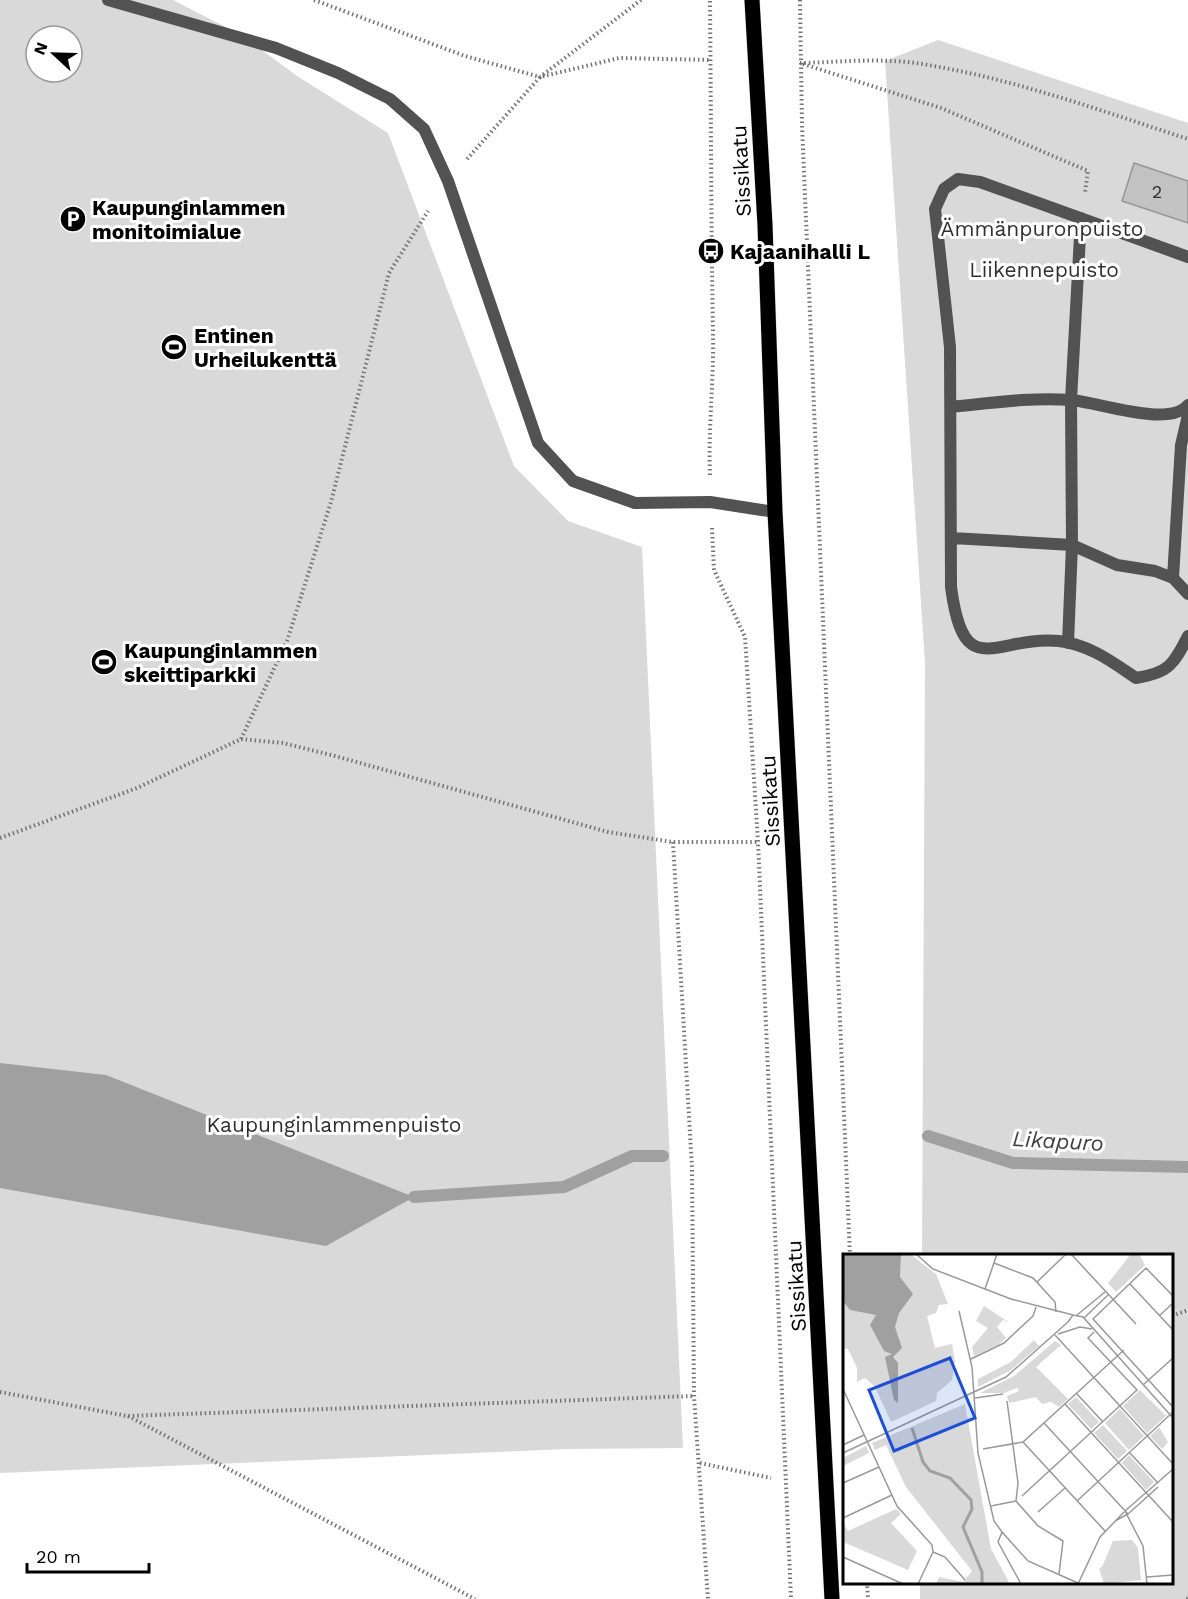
<svg xmlns="http://www.w3.org/2000/svg" width="1188" height="1599" font-family="'Work Sans',sans-serif">
<style>
.green{fill:#d9d9d9;fill-rule:evenodd}
.water{fill:#a0a0a0}
.lines{fill:none;stroke-linecap:round;stroke-linejoin:round}
.stream{stroke:#a0a0a0;stroke-width:12}
.building{fill:#c2c2c2;stroke:#969696;stroke-width:1.5}
.primary-casing{stroke:#dbdbdb;stroke-width:16}
.path{stroke:#747474;stroke-width:4;stroke-dasharray:1.5 3;stroke-linecap:butt}
.lane{stroke:#525252;stroke-width:12}
.primary{stroke:#000;stroke-width:15}
.labels{text-anchor:middle;dominant-baseline:central;stroke-width:6;stroke-linejoin:round;paint-order:stroke}
.number-label{font-size:18px;fill:#303030}
.street-label{font-size:21px;fill:#000;stroke:#fff}
.poi-label{font-size:21px;font-weight:bold;fill:#000;stroke:#fff;text-anchor:start}
.park-label{font-size:21px;fill:#303030;stroke:#fff}
.water-label{font-size:22px;font-style:italic;fill:#414141;stroke:#fff}
.inset-river{fill:none;stroke:#a0a0a0;stroke-width:3}
.inset-road{fill:none;stroke:#999;stroke-width:1.5}
.view{fill:#1d4ed8;fill-opacity:0.15;stroke:#1d4ed8;stroke-width:3}
.inset-edge{fill:none;stroke:#000;stroke-width:3}
</style>
<rect width="100%" height="100%" fill="#fff"/>
<path class="green" d="M 0,0 L 173,0 L 243,36 L 297,76 L 388,133 L 514,466 L 568,521 L 642,547 L 683,1448 L 567,1449 L 0,1473 ZM 36,36 L 72,36 L 72,72 L 36,72 Z
M 938,40 L 1188,123 L 1188,1599 L 920,1599 L 920,1583 L 1172,1582 L 1172,1256 L 922,1255 L 925,663 L 885,61 Z"/>
<path class="water" d="M 0,1063 L 106,1075 L 414,1197 L 326,1246 L 0,1188 Z"/>
<g class="lines">
<path class="stream" d="M 928,1136 L 1013,1163 L 1188,1167
M 414,1197 L 564,1187 L 632,1156 L 663,1156"/>
</g>
<path class="building" d="M 1134,163 L 1188,181 L 1188,223 L 1122,201 Z"/>
<g class="lines">
<defs>
<path id="primary" d="M 752,0 L 765,225 L 775,512 L 832,1599"/>
</defs>
<use href="#primary" class="primary-casing"/>
<path class="path" d="M 314,0 L 465,56 L 540,77 L 641,0
M 800,0 L 802,125 L 850,1256
M 800,63 C 842,62 886,57 928,65 C 1017,80 1102,111 1188,139
M 803,64 L 941,108 L 1088,171 L 1085,192
M 467,159 L 540,77 L 619,58 L 711,60
M 710,475 C 708,428 714,381 713,334 C 711,223 711,111 710,0
M 712,528 L 714,570 L 745,637 L 758,842 L 791,1599
M 241,739 L 287,641 L 331,502 L 389,273 L 428,211
M 0,838 L 137,788 L 241,739 L 283,743 L 335,756 L 608,832 L 673,842 L 758,842
M 673,842 L 692,1168 L 694,1396 L 708,1599
M 1172,1316 L 1188,1310
M 0,1392 L 127,1416 L 694,1396
M 128,1416 L 475,1599
M 700,1463 L 771,1478
M 867,1582 L 868,1599
M 1187,1599 L 1188,1598"/>
<path class="lane" d="M 108,0 L 276,48 L 338,73 L 390,99 L 424,129 L 448,181 L 538,443 L 573,481 L 635,503 L 710,502 L 775,512
M 1188,257 L 980,182 L 958,179 L 944,189 L 935,209 L 950,347 L 951,587 C 964,685 995,635 1059,641 C 1090,645 1111,661 1136,678 C 1169,673 1174,664 1188,636
M 951,407 C 991,403 1032,397 1071,400 C 1098,402 1169,428 1188,405
M 1188,415 L 1181,445 L 1173,578 L 1188,594
M 952,538 L 1072,545 L 1117,565 L 1155,571 L 1173,578
M 1068,643 L 1072,545 L 1071,400 L 1081,218"/>
<use href="#primary" class="primary"/>
</g>
<defs>
<symbol id="parking-disc" viewBox="-11 -11 22 22"><circle r="9.5" fill="#000" stroke="#fff"/><path d="M-3.5-5.5H1a3.5 3.5 0 0 1 0 7H-1V5.5H-3.5ZM-1-3.4V-.6H.8a1.4 1.4 0 0 0 0-2.8Z" fill="#fff"/></symbol>
<symbol id="bus-disc" viewBox="-11 -11 22 22"><circle r="9.5" fill="#000" stroke="#fff"/><path d="M-5-6H5V4H4V6H2V4H-2V6H-4V4H-5ZM-3.5-4V0h7V-4ZM-3.5 1.2v1.5H-2V1.2ZM2 1.2v1.5H3.5V1.2Z" fill="#fff"/></symbol>
<symbol id="stadium-disc" viewBox="-11 -11 22 22"><circle r="9.5" fill="#000" stroke="#fff"/><path d="M0-5a6.5 5 0 1 0 0 10a6.5 5 0 1 0 0-10ZM-3.5-1.8h7v3.6h-7Z" fill="#fff"/></symbol>
</defs>
<g fill-rule="evenodd">
<use href="#parking-disc" x="58" y="204" width="30" height="30"/>
<use href="#bus-disc" x="696" y="236" width="30" height="30"/>
<use href="#stadium-disc" x="159" y="332" width="30" height="30"/>
<use href="#stadium-disc" x="89" y="647" width="30" height="30"/>
</g>
<g class="labels">
<g class="number-label">
<text x="1157" y="191">2</text>
</g>
<g class="street-label">
<text transform="translate(741 171) rotate(-93)">Sissikatu</text>
<text transform="translate(770 801) rotate(-93)">Sissikatu</text>
<text transform="translate(796 1286) rotate(-93)">Sissikatu</text>
</g>
<g class="poi-label">
<text x="92" y="207">Kaupunginlammen<tspan x="92" dy="24">monitoimialue</tspan></text>
<text x="730" y="251">Kajaanihalli L</text>
<text x="194" y="335">Entinen<tspan x="194" dy="24">Urheilukenttä</tspan></text>
<text x="124" y="650">Kaupunginlammen<tspan x="124" dy="24">skeittiparkki</tspan></text>
</g>
<g class="park-label">
<text x="1042" y="228">Ämmänpuronpuisto</text>
<text x="1044" y="269">Liikennepuisto</text>
<text x="334" y="1124">Kaupunginlammenpuisto</text>
</g>
<g class="water-label">
<text transform="translate(1058 1141) rotate(3)">Likapuro</text>
</g>
</g>
<g transform="translate(843 1254)">
<rect width="330" height="330" fill="#fff"/>
<path d="M 0,0 L 67,0 L 93,20 L 105,50 L 96,51 L 93,59 L 84,62 L 92,94 L 109,90 L 112,108 L 109,126 L 94,139 L 93,147 L 48,168 L 32,133 L 22,124 L 14,128 L 14,114 L 5,95 L 0,94 ZM 288,0 L 296,0 L 302,11 L 273,38 L 265,29 ZM 141,52 L 167,69 L 160,66 L 154,73 L 163,84 L 155,91 L 131,102 L 129,93 L 145,74 L 133,67 ZM 191,86 L 196,92 L 168,116 L 135,133 L 135,125 L 168,108 ZM 212,87 L 218,91 L 193,113 L 225,145 L 216,153 L 208,148 L 199,150 L 193,143 L 166,149 L 164,142 L 176,137 L 174,134 L 161,139 L 137,139 L 171,122 ZM 297,136 L 323,162 L 304,179 L 280,152 ZM 233,143 L 256,168 L 248,175 L 225,150 ZM 122,150 L 148,295 L 167,330 L 93,330 L 96,323 L 120,328 L 129,317 L 63,233 L 43,191 L 32,196 L 29,189 ZM 277,155 L 301,182 L 286,196 L 262,169 ZM 260,171 L 284,197 L 275,205 L 251,179 ZM 316,173 L 325,188 L 319,195 L 307,182 ZM 23,192 L 26,199 L 0,212 L 0,204 ZM 286,201 L 311,228 L 303,236 L 279,209 ZM 53,255 L 58,260 L 48,269 L 74,297 L 65,316 L 0,288 L 0,268 L 5,277 ZM 289,286 L 295,294 L 298,326 L 261,330 L 256,314 L 259,313 L 270,287 Z" fill="#d9d9d9"/>
<path d="M 0,0 L 58,0 L 57,23 L 70,40 L 56,59 L 52,73 L 59,94 L 50,103 L 55,109 L 55,149 L 51,146 L 42,103 L 49,100 L 41,97 L 27,71 L 33,61 L 7,56 L 0,47 Z" fill="#a0a0a0"/>
<path class="inset-river" d="M 69,174 L 80,208 L 87,217 L 107,224 L 128,246 L 129,255 L 120,273 L 139,318 L 139,330"/>
<path class="inset-road" d="M 73,0 L 90,15 L 168,45 L 230,61M 228,0 L 293,70M 151,9 L 190,24 L 212,48 L 213,58M 194,28 L 223,0M 287,30 L 330,76M 142,35 L 154,0M 330,42 L 303,14 L 250,65 L 330,153M 116,57 L 129,113 L 135,199 L 151,267 L 159,278 L 155,288 L 178,330M 234,61 L 262,38M 316,62 L 330,49M 241,64 L 265,41M 225,68 L 230,61 L 240,63 L 330,164M 215,80 L 237,73 L 249,75M 212,81 L 330,210M 128,105 L 161,89 L 190,62 L 193,53M 300,131 L 330,104M 0,135 L 54,252 L 89,291 L 90,298 L 75,330M 234,140 L 260,168M 132,144 L 160,140M 164,147 L 175,229 L 173,247 L 195,272 L 220,287 L 216,320M 222,150 L 330,268M 201,169 L 285,260 L 272,267M 180,188 L 262,277M 0,191 L 21,181M 140,195 L 180,188 L 281,96M 286,198 L 315,229M 0,199 L 163,123 L 225,68M 0,229 L 36,213M 179,242 L 294,136 L 245,84 L 251,78M 234,247 L 330,158M 148,252 L 173,247M 282,257 L 330,215M 282,257 L 300,292 L 304,330M 195,258 L 222,234M 285,260 L 315,233M 0,264 L 49,241M 159,278 L 185,307 L 235,329M 90,298 L 102,303 L 122,326M 0,303 L 60,330M 304,323 L 330,321M 235,330 L 257,283 L 281,258"/>
<path class="view" d="M 107,104 L 132,164 L 51,197 L 26,136 Z"/>
<rect width="330" height="330" class="inset-edge"/>
</g>
<g transform="translate(54 54) rotate(292)"><circle r="28" fill="#ffffff" stroke="#999999" stroke-width="1.5"/>
<path d="M0-4.5L10 22L0 15L-10 22Z" fill="#000000"/>
<text y="-9" font-size="16" font-weight="bold" text-anchor="middle" fill="#000000">N</text>
</g>
<path d="M27 1563v9h122v-9" fill="none" stroke="#000000" stroke-width="3"/>
<text x="36" y="1563" font-size="18" fill="#000000" stroke="#ffffff" stroke-width="4.5" paint-order="stroke">20 m</text>
</svg>
